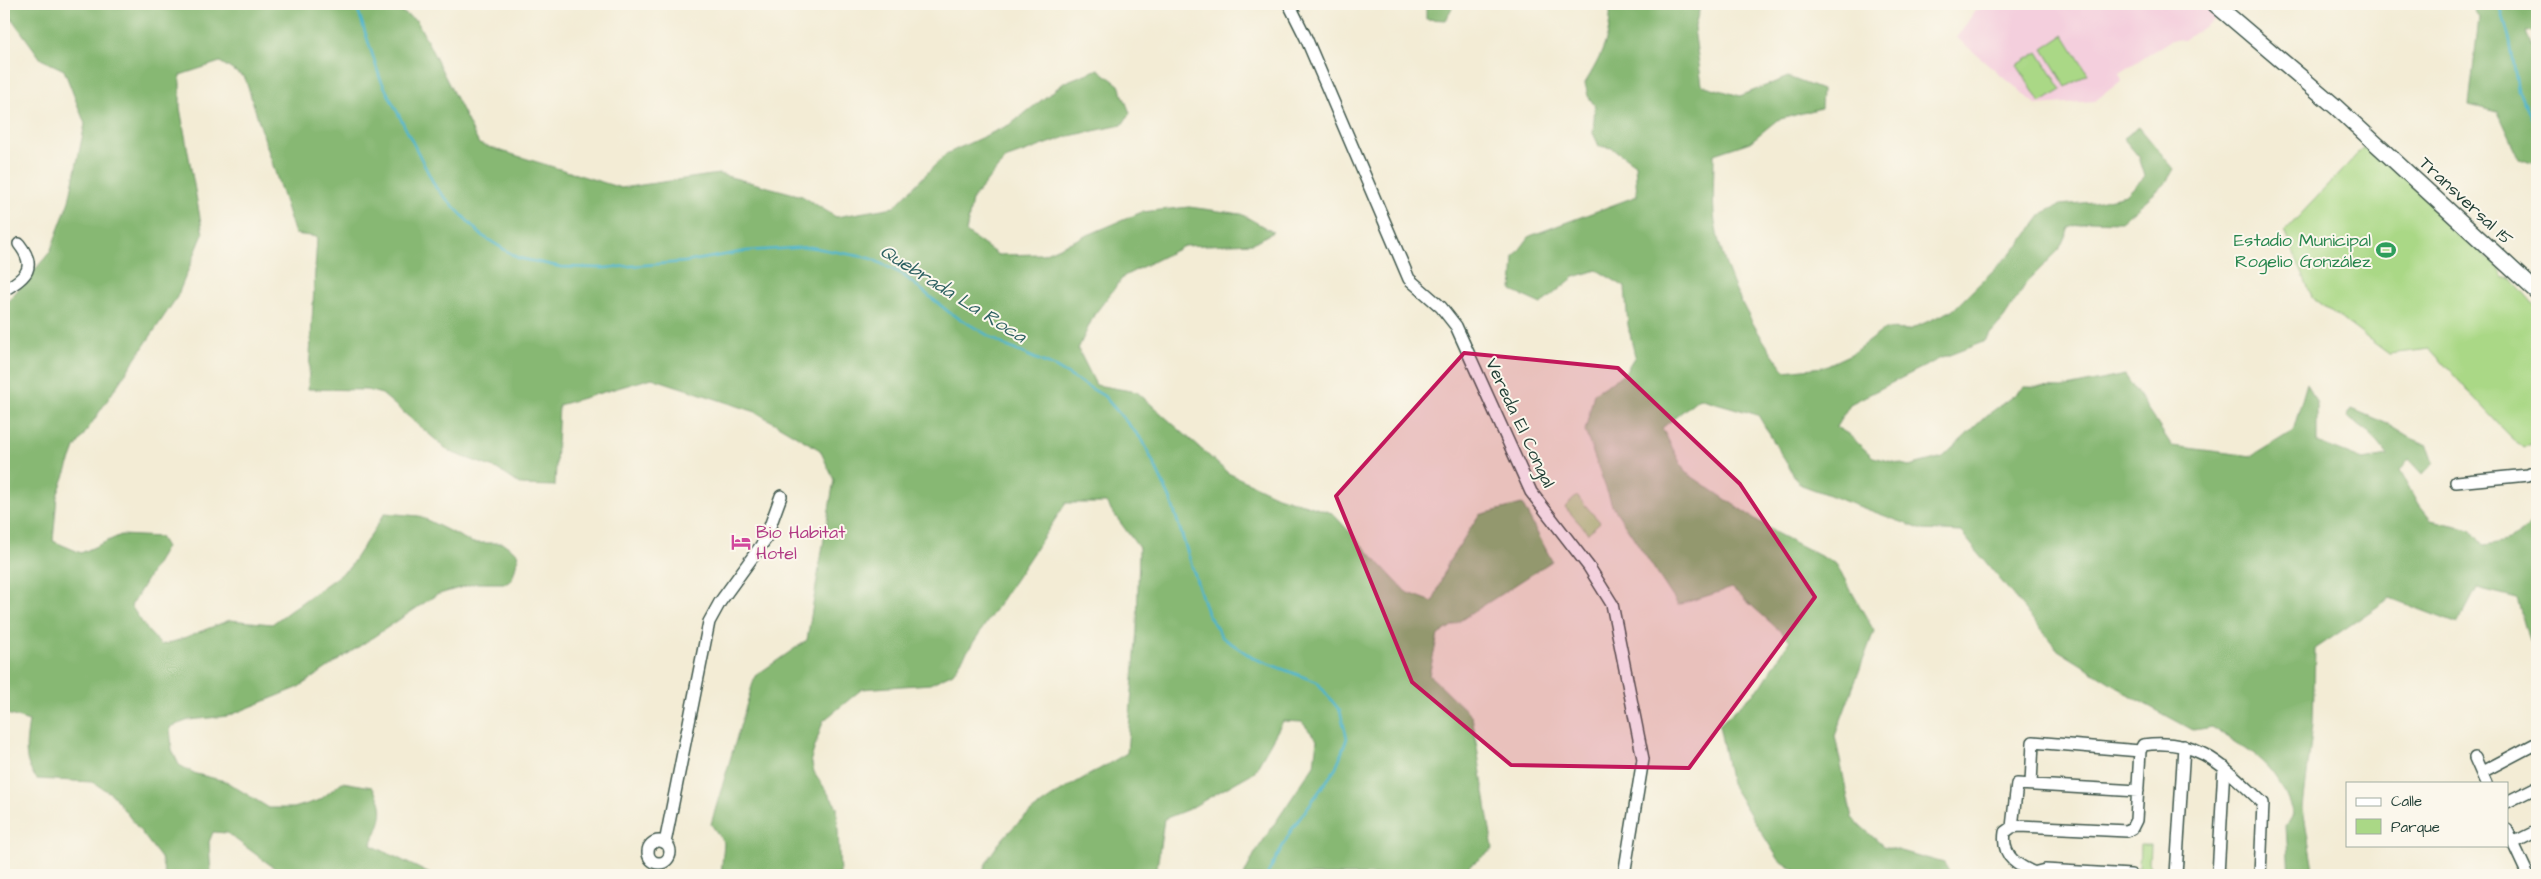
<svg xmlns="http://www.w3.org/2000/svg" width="2541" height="879" font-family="'Architects Daughter',sans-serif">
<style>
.built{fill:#f4cfdd}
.green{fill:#aad886;stroke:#648a5d}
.forest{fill:#87b873;stroke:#537a54}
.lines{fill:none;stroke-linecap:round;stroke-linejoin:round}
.stream{stroke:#4eb5cd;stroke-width:2.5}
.street-casing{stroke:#3f574c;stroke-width:14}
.secondary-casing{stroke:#3f574c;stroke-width:18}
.street{stroke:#fff;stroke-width:11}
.secondary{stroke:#fff;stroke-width:15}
.marked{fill:#c2185b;fill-opacity:0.2;stroke:#c2185b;stroke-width:4;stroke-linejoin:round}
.labels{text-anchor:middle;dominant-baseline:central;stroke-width:4;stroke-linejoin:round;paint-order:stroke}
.street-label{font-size:18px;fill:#1f3d34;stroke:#fbf7ec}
.leisure-label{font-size:18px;fill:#27864d;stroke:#fbf7ec;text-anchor:end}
.hotel-label{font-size:18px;fill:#b23c85;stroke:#fbf7ec;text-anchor:start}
.water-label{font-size:19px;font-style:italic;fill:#2d6162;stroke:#fbf7ec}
</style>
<rect width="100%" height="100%" fill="#fbf7ec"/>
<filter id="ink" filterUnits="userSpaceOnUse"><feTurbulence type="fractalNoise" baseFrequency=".02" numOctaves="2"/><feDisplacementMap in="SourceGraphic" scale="10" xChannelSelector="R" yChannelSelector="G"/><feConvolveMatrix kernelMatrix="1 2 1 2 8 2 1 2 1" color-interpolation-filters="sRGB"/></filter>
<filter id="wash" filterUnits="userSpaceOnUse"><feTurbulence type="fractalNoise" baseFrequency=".0096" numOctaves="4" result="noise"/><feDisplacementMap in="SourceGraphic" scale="20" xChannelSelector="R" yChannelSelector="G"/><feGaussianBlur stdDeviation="1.12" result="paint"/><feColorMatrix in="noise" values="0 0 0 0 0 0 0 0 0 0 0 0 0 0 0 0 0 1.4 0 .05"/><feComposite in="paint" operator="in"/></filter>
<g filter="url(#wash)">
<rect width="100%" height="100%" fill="#f3ecd5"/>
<path class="built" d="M 1990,4 L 2201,4 L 2220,16 L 2184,40 L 2171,40 L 2119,73 L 2122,80 L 2095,101 L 2037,105 L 1957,38 L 1974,12 Z"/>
<path class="green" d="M 2064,35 L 2088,74 L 2066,87 L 2043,49 Z
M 2038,52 L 2062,90 L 2040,103 L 2017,65 Z
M 2363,148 L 2377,149 L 2499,269 L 2504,278 L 2511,278 L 2537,308 L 2537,441 L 2523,448 C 2490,418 2461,382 2430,349 L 2389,354 L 2312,297 L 2285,231 Z
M 1577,496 L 1600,522 L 1588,533 L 1565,507 Z
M 2140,845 L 2150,845 L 2149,863 L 2154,871 L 2153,874 L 2122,873 L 2121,868 L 2139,869 Z"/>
<path class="forest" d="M 4,4 L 388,4 L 417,21 L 479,144 L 621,188 L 719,174 L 802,196 L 836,217 L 894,207 L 946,154 L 1011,124 L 1065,82 L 1098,69 L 1119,85 L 1130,113 L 1122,125 L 1069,136 L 1005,159 L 972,200 L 966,232 L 998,255 L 1043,254 L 1142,212 L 1189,207 L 1241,214 L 1273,232 L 1253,243 L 1184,246 L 1124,276 L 1094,315 L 1078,349 L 1096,385 L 1137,392 L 1228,473 L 1277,496 L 1332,513 L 1406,592 L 1433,602 L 1448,563 L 1479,515 L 1522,504 L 1552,561 L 1438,635 L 1429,675 L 1472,716 L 1493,849 L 1457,875 L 1244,875 L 1255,853 L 1314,765 L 1317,740 L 1302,722 L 1283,721 L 1254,772 L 1189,809 L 1164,819 L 1156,875 L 981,875 C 1004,814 1075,785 1127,753 L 1137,629 L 1139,548 L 1106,503 L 1066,503 L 953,673 L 930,684 L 862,689 L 823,721 L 811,759 L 814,772 L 837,807 L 840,875 L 721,875 L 724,843 L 711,824 L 755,676 L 807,640 L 834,480 L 820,450 L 756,412 L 652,378 L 559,405 L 555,486 L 521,485 L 497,469 L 450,452 L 382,394 L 367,390 L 308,389 L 317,237 L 295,234 L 245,78 L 220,62 L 180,75 L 180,108 L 203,234 L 177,297 L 75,448 L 57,496 L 53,541 L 81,553 L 121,535 L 160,537 L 166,547 L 131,606 L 148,631 L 161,645 L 176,641 L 230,620 L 272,624 L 349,568 L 385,513 L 419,516 L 473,543 L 503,543 L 517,553 L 518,558 L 512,579 L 507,583 L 476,583 L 436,595 L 297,688 L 228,716 L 189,720 L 170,727 L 172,750 L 179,765 L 196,774 L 225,781 L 269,808 L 294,808 L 320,800 L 342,782 L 372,787 C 389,809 380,822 371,845 L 432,875 L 284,875 L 227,833 L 213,832 L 209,842 L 211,875 L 165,875 L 161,858 L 112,794 L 92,782 L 37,779 C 22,762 26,743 29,721 L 4,713 L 4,306 L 50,252 L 69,201 L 85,124 L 64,70 L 41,59 L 4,8 Z
M 1426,4 L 1454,4 L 1446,20 L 1426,19 Z
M 1610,4 L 1701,4 L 1694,29 L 1702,85 L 1740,96 L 1788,77 L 1822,90 L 1821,108 L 1777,120 L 1750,142 L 1714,154 C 1714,176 1712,201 1715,223 C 1725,279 1751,326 1785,371 L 1823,367 L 1851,354 L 1885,329 L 1909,330 L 1953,310 L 2021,243 L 2043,213 L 2060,205 L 2094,202 L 2126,195 L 2145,176 L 2139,157 L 2123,138 L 2139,127 L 2174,169 L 2165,184 L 2121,222 L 2088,221 L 2069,228 L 2059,250 L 2027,282 L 2004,318 L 1983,342 L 1939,359 L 1850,404 L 1836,427 L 1848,434 L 1873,457 L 1909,466 L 1943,457 L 1986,416 L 2025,387 L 2062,388 L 2125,375 L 2172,446 L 2252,456 L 2293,431 L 2307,383 L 2317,404 L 2317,442 L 2363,460 L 2388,456 L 2368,432 L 2347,417 L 2352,409 L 2390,425 L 2413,439 L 2428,445 L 2434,462 L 2423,474 L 2409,459 L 2400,471 L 2418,504 L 2431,520 L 2470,529 L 2483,545 C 2510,542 2523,537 2537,513 L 2537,651 L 2529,641 L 2517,598 L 2477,588 L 2458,624 L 2390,598 L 2315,649 L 2313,724 L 2303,808 L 2314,875 L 2289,875 L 2286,826 L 2293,814 C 2276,763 2255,755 2212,727 L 2193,730 L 2143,703 L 2058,650 L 1961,532 L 1923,530 L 1799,484 L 1758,415 L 1699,398 L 1662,428 L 1685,472 L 1776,533 L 1836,564 L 1874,631 L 1835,736 L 1852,818 L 1883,846 L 1944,863 L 1951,875 L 1802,875 L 1779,860 L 1731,784 L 1719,725 L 1762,685 L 1790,640 L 1732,588 L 1678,605 L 1612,505 L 1585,431 L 1594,393 L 1624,374 L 1635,356 L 1628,325 L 1625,287 L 1597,270 L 1574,277 L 1541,304 L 1512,291 L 1514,257 L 1530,236 L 1637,196 L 1635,164 L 1612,148 L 1599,146 L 1593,133 L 1595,106 L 1588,96 L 1585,83 C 1601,57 1612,35 1610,4 Z
M 2471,4 L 2537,4 L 2537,31 L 2526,32 L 2537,63 L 2537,165 L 2520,159 L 2498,112 L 2469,105 L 2479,18 Z"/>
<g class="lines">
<path class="stream" d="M 356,4 L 380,78 L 436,188 L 481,235 L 518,258 L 561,267 L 603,268 L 685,262 L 747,251 L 810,247 L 870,258 L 902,274 L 950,313 L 1006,346 L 1055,367 L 1104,396 L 1143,441 L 1170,498 L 1207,613 L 1222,637 L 1253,658 L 1317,682 L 1340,711 L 1347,738 L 1336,768 L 1292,829 L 1267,875
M 2500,4 L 2510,41 L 2518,90 L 2537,129"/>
</g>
</g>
<g filter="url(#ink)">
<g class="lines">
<defs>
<path id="street" d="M 1289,4 L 1306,38 L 1409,279 L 1441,307 L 1456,326 L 1531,492 L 1589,567 L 1612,604 L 1643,759 L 1624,875
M 4,290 C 27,277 37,267 19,244
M 2456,482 L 2528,475 L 2537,471
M 2475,758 L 2486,783
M 2482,772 L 2537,743
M 2031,784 L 2033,742 L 2140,751
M 2507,802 L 2537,787
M 2012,827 L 2017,784 L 2138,791
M 2507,830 L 2528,875
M648 852a11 11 0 1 1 22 0a11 11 0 1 1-22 0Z
M 665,843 L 709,622 L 720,602 L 765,540 L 781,496
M 2513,843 L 2537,831
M 2033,873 L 2045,870 L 2131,875
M 2040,875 C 2019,867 2001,858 2005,832 L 2012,827 L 2020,826 L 2127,831 L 2132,828 L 2136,820 L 2140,751 L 2143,745 C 2200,737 2225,768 2263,803 L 2260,875
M 2176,875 L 2184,746
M 2218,875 L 2224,767"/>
<path id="secondary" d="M 2215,4 L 2336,107 L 2537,292"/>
</defs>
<use href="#street" class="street-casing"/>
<use href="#secondary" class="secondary-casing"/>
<use href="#street" class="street"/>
<use href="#secondary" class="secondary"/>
</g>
</g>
<path class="marked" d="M 1464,353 L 1618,368 L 1740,484 L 1815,597 L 1689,768 L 1511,765 L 1412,682 L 1336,496 Z"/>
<defs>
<symbol id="stadium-bare" viewBox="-9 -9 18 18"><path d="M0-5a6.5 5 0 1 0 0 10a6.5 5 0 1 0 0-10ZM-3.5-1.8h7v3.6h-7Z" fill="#2e9e5b" stroke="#fbf7ec" stroke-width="2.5" paint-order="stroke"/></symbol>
<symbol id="hotel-bare" viewBox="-9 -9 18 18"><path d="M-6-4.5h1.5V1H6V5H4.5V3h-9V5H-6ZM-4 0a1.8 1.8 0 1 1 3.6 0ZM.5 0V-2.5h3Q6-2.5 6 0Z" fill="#d1479c" stroke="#fbf7ec" stroke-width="2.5" paint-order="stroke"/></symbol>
</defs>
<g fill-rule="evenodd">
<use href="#stadium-bare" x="2372" y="236" width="28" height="28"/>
<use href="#hotel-bare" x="727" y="528" width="28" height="28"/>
</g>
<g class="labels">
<g class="street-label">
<text transform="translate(2466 201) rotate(43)">Transversal 15</text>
<text transform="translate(1520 423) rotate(65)">Vereda El Congal</text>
</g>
<g class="leisure-label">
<text x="2371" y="240">Estadio Municipal<tspan x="2371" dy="21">Rogelio González</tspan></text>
</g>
<g class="hotel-label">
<text x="756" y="532">Bio Habitat<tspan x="756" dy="21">Hotel</tspan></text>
</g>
<g class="water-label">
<text transform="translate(953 294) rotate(32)">Quebrada La Roca</text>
</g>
</g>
<rect width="2541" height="879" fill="none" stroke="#fbf7ec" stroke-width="20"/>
<rect x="2346" y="782" width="162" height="65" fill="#fbf7ec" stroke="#a3ada2"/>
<rect x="2356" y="798" width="25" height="8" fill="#ffffff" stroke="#a3ada2"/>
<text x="2391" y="806" font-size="15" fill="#1f3d34">Calle</text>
<rect x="2356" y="819" width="25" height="15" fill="#aad886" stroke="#a3ada2"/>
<text x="2391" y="832" font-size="15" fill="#1f3d34">Parque</text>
</svg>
